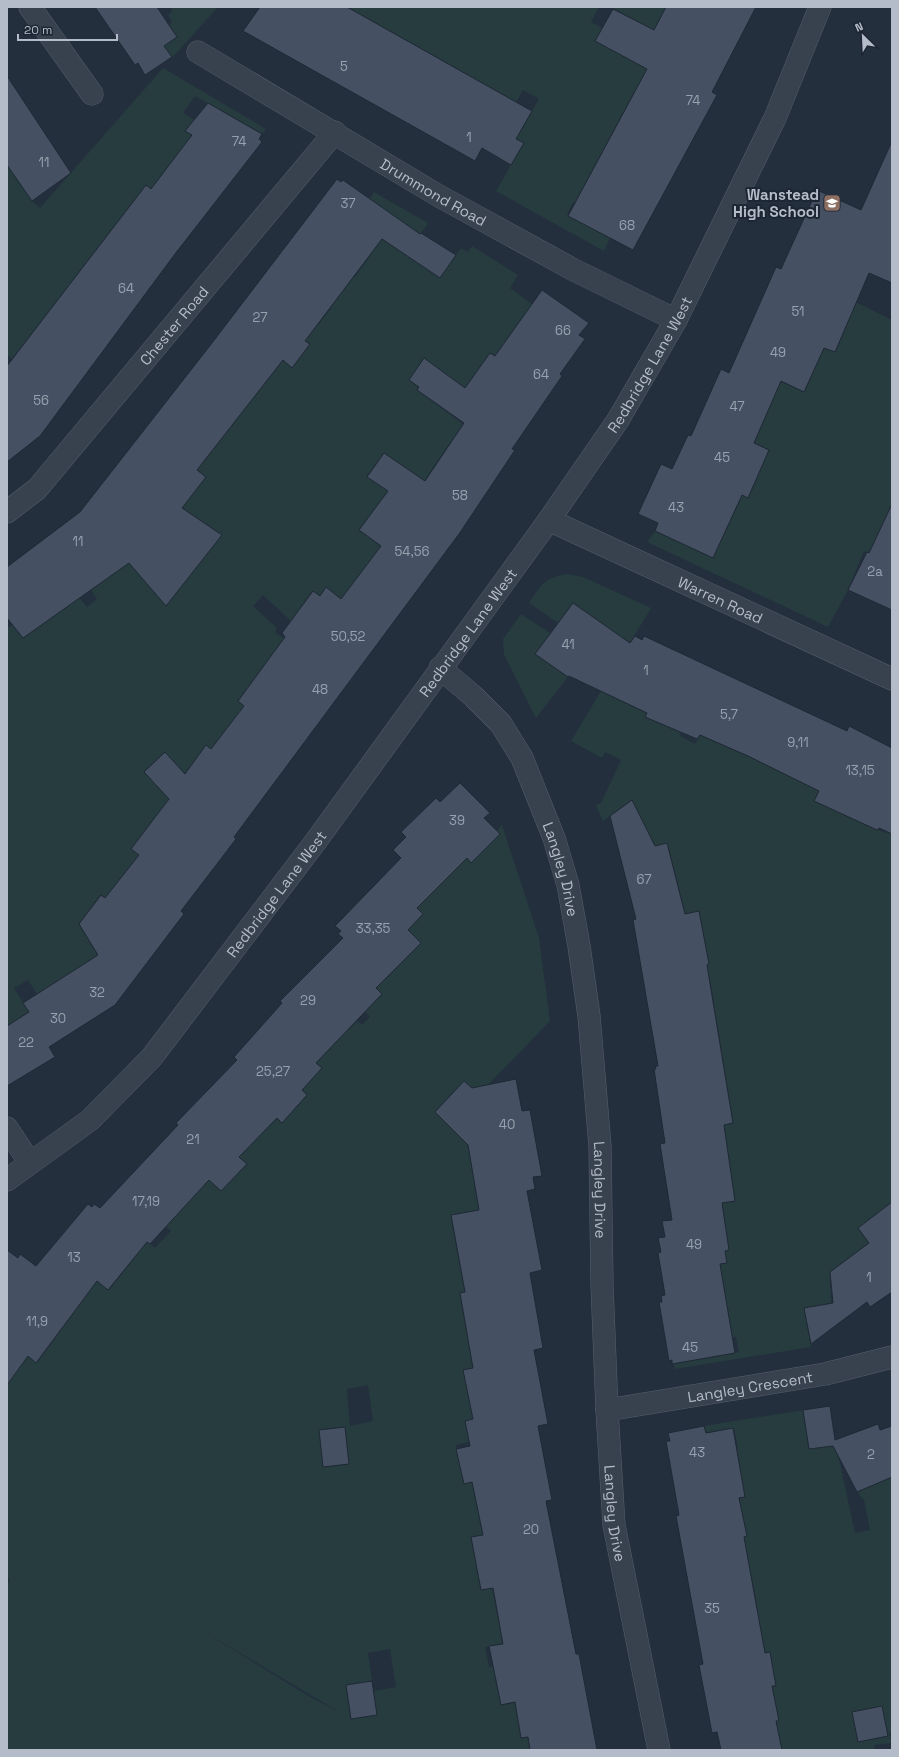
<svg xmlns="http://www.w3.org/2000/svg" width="899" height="1757" font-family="'Space Grotesk',sans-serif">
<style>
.green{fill:#263c3f;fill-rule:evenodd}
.building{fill:#455162;stroke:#1f2835}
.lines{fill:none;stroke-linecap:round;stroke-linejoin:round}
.minor-casing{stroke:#565f6c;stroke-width:23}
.minor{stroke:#38414e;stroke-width:22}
.labels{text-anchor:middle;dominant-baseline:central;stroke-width:4;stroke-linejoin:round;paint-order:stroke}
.number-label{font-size:13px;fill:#98a1af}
.street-label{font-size:15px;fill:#b4bcc9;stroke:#1d2633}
.poi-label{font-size:15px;font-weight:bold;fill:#b4bcc9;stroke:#1d2633;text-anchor:end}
</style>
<rect width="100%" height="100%" fill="#242f3e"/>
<path class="green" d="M 170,7 L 218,7 L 172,58 L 164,46 L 177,37 L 169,25 L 172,22 L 168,15 L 172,12 Z
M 347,7 L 599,7 L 591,22 L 602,28 L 595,41 L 669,70 L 651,104 L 633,94 L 588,178 L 595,214 L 573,202 L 567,214 L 610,238 L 604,251 L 496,191 L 523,144 L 516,139 L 539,99 L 523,90 L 515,104 L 510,99 Z
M 610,7 L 666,7 L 654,30 Z
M 163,68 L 266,129 L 262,134 L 195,96 L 183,113 L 194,120 L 185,131 L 192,135 L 151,189 L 146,185 L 12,359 L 7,355 L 7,165 L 32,201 L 40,208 Z
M 374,192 L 428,223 L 406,255 L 440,278 L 461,248 L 468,252 L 472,246 L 518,275 L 510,288 L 532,304 L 505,363 L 490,353 L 471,380 L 479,399 L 424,359 L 417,390 L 463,424 L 424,481 L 384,453 L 367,476 L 388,491 L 359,530 L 381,546 L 342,600 L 326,587 L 320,596 L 312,591 L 298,611 L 319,627 L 307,644 L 288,618 L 263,595 L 253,606 L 277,628 L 275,632 L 304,653 L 238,701 L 260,717 L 211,749 L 206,746 L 184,775 L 165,752 L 144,771 L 173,803 L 153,820 L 131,849 L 152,865 L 105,898 L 100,895 L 79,924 L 98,955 L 37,994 L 28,980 L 14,988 L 32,1017 L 19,1026 L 15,1021 L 7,1026 L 7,628 L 76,594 L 87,607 L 97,599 L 91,590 C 134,558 173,519 206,477 L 197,470 L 282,360 L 292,367 L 310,344 L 299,336 L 312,320 L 318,325 L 331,308 L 326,304 L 349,273 L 355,277 L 368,259 L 363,255 L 369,199 ZM 207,525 L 222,535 L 201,562 L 188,552 Z
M 803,276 L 892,320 L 892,544 L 869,553 L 864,551 L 848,590 L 828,627 L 647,542 L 655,531 L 713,558 L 742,495 L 748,498 L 769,450 L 754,443 L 775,394 L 759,372 L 804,392 L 814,370 L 813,343 L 835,352 L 851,314 Z
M 567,574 L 583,577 L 651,608 L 601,691 L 647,713 L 645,717 L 681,732 L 680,736 L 695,744 L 700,735 L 716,742 L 722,730 L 729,748 L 820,789 L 814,801 L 877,830 L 892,834 L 892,1207 L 883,1209 L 858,1228 L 869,1243 L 830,1272 L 831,1303 L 804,1308 L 811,1347 L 675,1369 L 674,1364 L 739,1352 L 736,1337 L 732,1337 L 665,1273 L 726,1263 L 725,1251 L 729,1250 L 725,1227 L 702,1206 L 735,1201 L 723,1125 L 733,1123 L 728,1091 L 723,1091 L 677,1055 L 721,1049 L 710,980 L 691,968 L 709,964 L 705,940 L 687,943 L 685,927 L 702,924 L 699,912 L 682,915 L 655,899 L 680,892 L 667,843 L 655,846 L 632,800 L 603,821 L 596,805 L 601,803 L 621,760 L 605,752 L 602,758 L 571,741 L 601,691 L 605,626 L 573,603 L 558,623 L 529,603 C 541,585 544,578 567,574 Z
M 521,614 L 550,633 L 536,654 L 568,677 L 536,718 L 504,654 L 503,639 Z
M 502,825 L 539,938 L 550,1021 L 489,1084 L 492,1100 L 488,1165 L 472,1168 L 475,1189 L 512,1183 L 483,1209 L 451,1215 L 462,1277 L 497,1286 L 460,1293 L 466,1327 L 492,1415 L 465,1421 L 469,1442 L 456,1445 L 464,1484 L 490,1478 L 480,1520 L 483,1535 L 481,1590 L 492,1588 L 500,1628 L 520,1641 L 485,1647 L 489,1667 L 507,1664 L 509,1675 L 495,1678 L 501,1705 L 534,1699 L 518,1718 L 521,1738 L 528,1738 L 530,1750 L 7,1750 L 7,1585 L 10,1580 L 7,1578 L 7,1369 L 27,1356 L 37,1363 L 97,1280 L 109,1290 L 133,1260 L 135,1230 L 155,1248 L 171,1231 L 160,1221 L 209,1180 L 221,1191 L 246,1165 L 239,1157 L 244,1089 L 282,1123 L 307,1095 L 302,1090 L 322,1068 L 314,1061 L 335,1018 L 348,1030 L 357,1021 L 362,1025 L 370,1017 L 365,1011 L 382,994 L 372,984 L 381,976 L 385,980 L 421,943 L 408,930 L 423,914 L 405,896 L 467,858 L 471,863 L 499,835 L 497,831 ZM 464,1081 L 449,1126 L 435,1112 ZM 368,1385 L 373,1421 L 350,1426 L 347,1389 ZM 345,1427 L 349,1464 L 323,1467 L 319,1430 ZM 198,1628 L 339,1712 L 310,1697 ZM 390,1649 L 396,1687 L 374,1691 L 376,1715 L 351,1719 L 346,1685 L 372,1681 L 368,1653 Z
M 803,1410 L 809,1449 L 836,1445 L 855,1533 L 870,1530 L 864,1500 L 857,1492 L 892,1477 L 892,1731 L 889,1733 L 891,1743 L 874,1745 L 875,1750 L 782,1750 L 758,1724 L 779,1720 L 775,1702 L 759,1705 L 756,1689 L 776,1686 L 770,1652 L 762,1653 L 754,1613 L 758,1612 L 752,1578 L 748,1579 L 739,1538 L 747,1536 L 744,1521 L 735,1499 L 745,1497 L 742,1479 L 728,1451 L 738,1449 L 734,1428 L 706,1433 L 704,1426 ZM 881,1706 L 887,1736 L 858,1742 L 852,1712 Z"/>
<path class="building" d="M 95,7 L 157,7 L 177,37 L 164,46 L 172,57 L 145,75 L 138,63 L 135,65 Z
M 260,7 L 347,7 L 532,111 L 516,139 L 524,143 L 511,165 L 482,148 L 475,161 L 243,31 Z
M 666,7 L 756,7 L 712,92 L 717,95 L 633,250 L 568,216 L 647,69 L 595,41 L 613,9 L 654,30 Z
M 7,76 L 71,173 L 32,201 L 7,165 Z
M 208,103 L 262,134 L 259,139 L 262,142 L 175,254 L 40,436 L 7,462 L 7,366 L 146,185 L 151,189 L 192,135 L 185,131 Z
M 892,141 L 892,283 L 869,273 L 835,352 L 824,348 L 804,392 L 781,381 L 754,443 L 769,450 L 748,498 L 742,495 L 713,558 L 655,531 L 658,523 L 638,514 L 661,464 L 672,469 L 688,435 L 691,436 L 721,369 L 729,373 L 776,267 L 781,269 L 817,190 L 861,210 Z
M 337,179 L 341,182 L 343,180 L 420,234 L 421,233 L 456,255 L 440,278 L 382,239 L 305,341 L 310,344 L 292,368 L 283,360 L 197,470 L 206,477 L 182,508 L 222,535 L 166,606 L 129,563 L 23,638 L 7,618 L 7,567 L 80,512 L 212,343 Z
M 542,290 L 589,323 L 579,335 L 585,339 L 560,374 L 562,376 L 512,449 L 515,450 L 459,534 L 234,837 L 236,839 L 181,911 L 184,914 L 115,1005 L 49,1047 L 55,1057 L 7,1086 L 7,1026 L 29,1012 L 23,1003 L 98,955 L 79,924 L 101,895 L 105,898 L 139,855 L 131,849 L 169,799 L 144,772 L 165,752 L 185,774 L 206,745 L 211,749 L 244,706 L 238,701 L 285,637 L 282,633 L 313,591 L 320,596 L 326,587 L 341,599 L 381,546 L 359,530 L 388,491 L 367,477 L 384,453 L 425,481 L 464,423 L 417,390 L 419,387 L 409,380 L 424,358 L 465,388 L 490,353 L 495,356 Z
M 892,504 L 892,610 L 848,590 L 867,552 L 869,553 Z
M 573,603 L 630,643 L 635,636 L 642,640 L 644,636 L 847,731 L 849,726 L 892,748 L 892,834 L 879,828 L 877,830 L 814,801 L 819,791 L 748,756 L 700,735 L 697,739 L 645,717 L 647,713 L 569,676 L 568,677 L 535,654 Z
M 460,783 L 490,813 L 484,818 L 500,834 L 471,863 L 467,858 L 417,908 L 423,914 L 408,930 L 421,943 L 376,988 L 382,994 L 316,1063 L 322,1068 L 302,1090 L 307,1095 L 282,1123 L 277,1118 L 239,1157 L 247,1164 L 221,1191 L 209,1180 L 150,1244 L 147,1242 L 108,1290 L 97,1281 L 36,1363 L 28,1356 L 7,1385 L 7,1250 L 18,1258 L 20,1254 L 36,1266 L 88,1204 L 92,1207 L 94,1204 L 100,1208 L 178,1125 L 176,1123 L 237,1060 L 234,1057 L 282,1003 L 280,1001 L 343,938 L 338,934 L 341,931 L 335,926 L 401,858 L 393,850 L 406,837 L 401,832 L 436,798 L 440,802 Z
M 632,800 L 655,846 L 667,843 L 685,914 L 699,911 L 709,964 L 707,965 L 733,1123 L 724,1125 L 735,1201 L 722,1203 L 729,1250 L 725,1251 L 727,1263 L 720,1264 L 735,1353 L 672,1364 L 672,1360 L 669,1361 L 659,1302 L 662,1302 L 661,1296 L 665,1295 L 658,1253 L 661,1252 L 658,1238 L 665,1237 L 662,1221 L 672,1220 L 660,1144 L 665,1143 L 654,1069 L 656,1069 L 655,1066 L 658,1066 L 633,920 L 636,919 L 610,816 Z
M 516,1079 L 522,1111 L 530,1110 L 542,1176 L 533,1177 L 535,1189 L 527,1191 L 542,1270 L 530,1273 L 543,1348 L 534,1350 L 548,1424 L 538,1426 L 552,1500 L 546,1501 L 576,1654 L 579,1654 L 597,1750 L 530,1750 L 528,1737 L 521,1738 L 515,1702 L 501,1705 L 489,1646 L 503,1644 L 493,1588 L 481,1590 L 471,1537 L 483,1535 L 472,1482 L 464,1484 L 456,1449 L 470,1446 L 465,1421 L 473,1419 L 463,1370 L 473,1368 L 460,1293 L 465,1292 L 451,1215 L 479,1210 L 468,1145 L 435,1112 L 464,1081 L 472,1088 Z
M 892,1202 L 892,1292 L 870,1307 L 867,1302 L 811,1344 L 804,1308 L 833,1303 L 830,1272 L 869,1243 L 858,1228 Z
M 830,1406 L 835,1440 L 878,1424 L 880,1430 L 892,1426 L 892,1477 L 857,1492 L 833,1446 L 809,1449 L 803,1410 Z
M 704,1426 L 706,1433 L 733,1428 L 745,1497 L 739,1498 L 747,1536 L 744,1537 L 765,1653 L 770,1652 L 776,1686 L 772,1686 L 779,1721 L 776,1721 L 782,1750 L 721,1750 L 717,1732 L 712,1733 L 699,1665 L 703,1664 L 676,1516 L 679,1515 L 666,1441 L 670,1441 L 668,1433 Z
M 345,1427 L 349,1464 L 323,1467 L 319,1430 Z
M 372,1681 L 377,1715 L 351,1719 L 346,1685 Z
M 882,1706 L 888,1736 L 858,1742 L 852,1712 Z"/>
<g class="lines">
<defs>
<g id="minor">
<path d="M 30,7 L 92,94"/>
<path id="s1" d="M 198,52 L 439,196 L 574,270 L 676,320"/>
<path id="s2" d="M 7,512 L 37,489 L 335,132"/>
<path id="s3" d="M 549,520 L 892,679"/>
<path id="s4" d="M 440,668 L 473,696 L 501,724 L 522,758 L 554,838 L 568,885 L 579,946 L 589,1016 L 600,1146 L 602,1285 L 607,1410 L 614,1525 L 659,1750"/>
<path d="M 7,1128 L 30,1163"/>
<path id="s5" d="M 7,1180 L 90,1120 L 152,1057 L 316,841 L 549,520 L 618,420 L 676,320 L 775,118 L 820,7"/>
<path id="s6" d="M 607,1410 L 825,1374 L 892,1357"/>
</g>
</defs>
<use href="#minor" class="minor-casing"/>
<use href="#minor" class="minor"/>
</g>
<defs>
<symbol id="school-square" viewBox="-11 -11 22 22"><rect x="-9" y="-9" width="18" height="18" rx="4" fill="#8d6e63" stroke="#1d2633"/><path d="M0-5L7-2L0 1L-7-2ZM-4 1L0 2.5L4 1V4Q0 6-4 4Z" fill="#fff"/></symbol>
</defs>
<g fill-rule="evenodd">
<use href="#school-square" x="822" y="193" width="20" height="20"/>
</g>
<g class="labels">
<g class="number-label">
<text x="344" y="66">5</text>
<text x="693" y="100">74</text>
<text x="469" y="137">1</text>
<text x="239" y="141">74</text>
<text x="44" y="162">11</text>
<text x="348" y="203">37</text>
<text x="627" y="225">68</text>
<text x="126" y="288">64</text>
<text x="798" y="311">51</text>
<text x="260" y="317">27</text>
<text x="563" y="330">66</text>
<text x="778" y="352">49</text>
<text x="541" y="374">64</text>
<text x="41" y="400">56</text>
<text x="737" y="406">47</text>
<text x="722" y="457">45</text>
<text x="460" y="495">58</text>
<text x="676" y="507">43</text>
<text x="78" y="541">11</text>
<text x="412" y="551">54,56</text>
<text x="875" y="571">2a</text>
<text x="348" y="636">50,52</text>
<text x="568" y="644">41</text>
<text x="646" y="670">1</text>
<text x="320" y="689">48</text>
<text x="729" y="714">5,7</text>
<text x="798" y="742">9,11</text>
<text x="860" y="770">13,15</text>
<text x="457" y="820">39</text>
<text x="644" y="879">67</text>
<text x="373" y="928">33,35</text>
<text x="97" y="992">32</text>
<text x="308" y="1000">29</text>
<text x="58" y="1018">30</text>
<text x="26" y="1042">22</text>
<text x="273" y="1071">25,27</text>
<text x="507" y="1124">40</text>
<text x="193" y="1139">21</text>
<text x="146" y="1201">17,19</text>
<text x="694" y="1244">49</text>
<text x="74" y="1257">13</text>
<text x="869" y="1277">1</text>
<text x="37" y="1321">11,9</text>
<text x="690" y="1347">45</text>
<text x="697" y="1452">43</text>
<text x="871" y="1454">2</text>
<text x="531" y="1529">20</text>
<text x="712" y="1608">35</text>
</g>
<g class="street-label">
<text stroke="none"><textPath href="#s1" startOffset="274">Drummond Road</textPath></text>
<text stroke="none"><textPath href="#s2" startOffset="251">Chester Road</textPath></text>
<text stroke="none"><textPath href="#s5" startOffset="1044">Redbridge Lane West</textPath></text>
<text stroke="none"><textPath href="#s3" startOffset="189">Warren Road</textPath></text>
<text stroke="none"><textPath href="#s5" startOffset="720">Redbridge Lane West</textPath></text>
<text stroke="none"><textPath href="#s4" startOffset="241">Langley Drive</textPath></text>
<text stroke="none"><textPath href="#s5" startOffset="396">Redbridge Lane West</textPath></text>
<text stroke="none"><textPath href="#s4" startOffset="565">Langley Drive</textPath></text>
<text stroke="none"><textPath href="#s6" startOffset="145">Langley Crescent</textPath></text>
<text stroke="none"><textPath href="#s4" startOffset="889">Langley Drive</textPath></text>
</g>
<g class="poi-label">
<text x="819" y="194">Wanstead<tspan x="819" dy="17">High School</tspan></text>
</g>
</g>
<rect width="899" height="1757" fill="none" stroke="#b4bcc9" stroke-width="16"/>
<g transform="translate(863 36) rotate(336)" stroke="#1d2633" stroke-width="3" paint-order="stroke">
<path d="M0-3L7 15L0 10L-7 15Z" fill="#b4bcc9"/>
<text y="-6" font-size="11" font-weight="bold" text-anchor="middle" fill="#b4bcc9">N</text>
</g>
<path d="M18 34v6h99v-6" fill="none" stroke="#b4bcc9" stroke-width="2"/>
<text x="24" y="34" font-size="12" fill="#b4bcc9" stroke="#1d2633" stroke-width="3" paint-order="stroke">20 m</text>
</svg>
